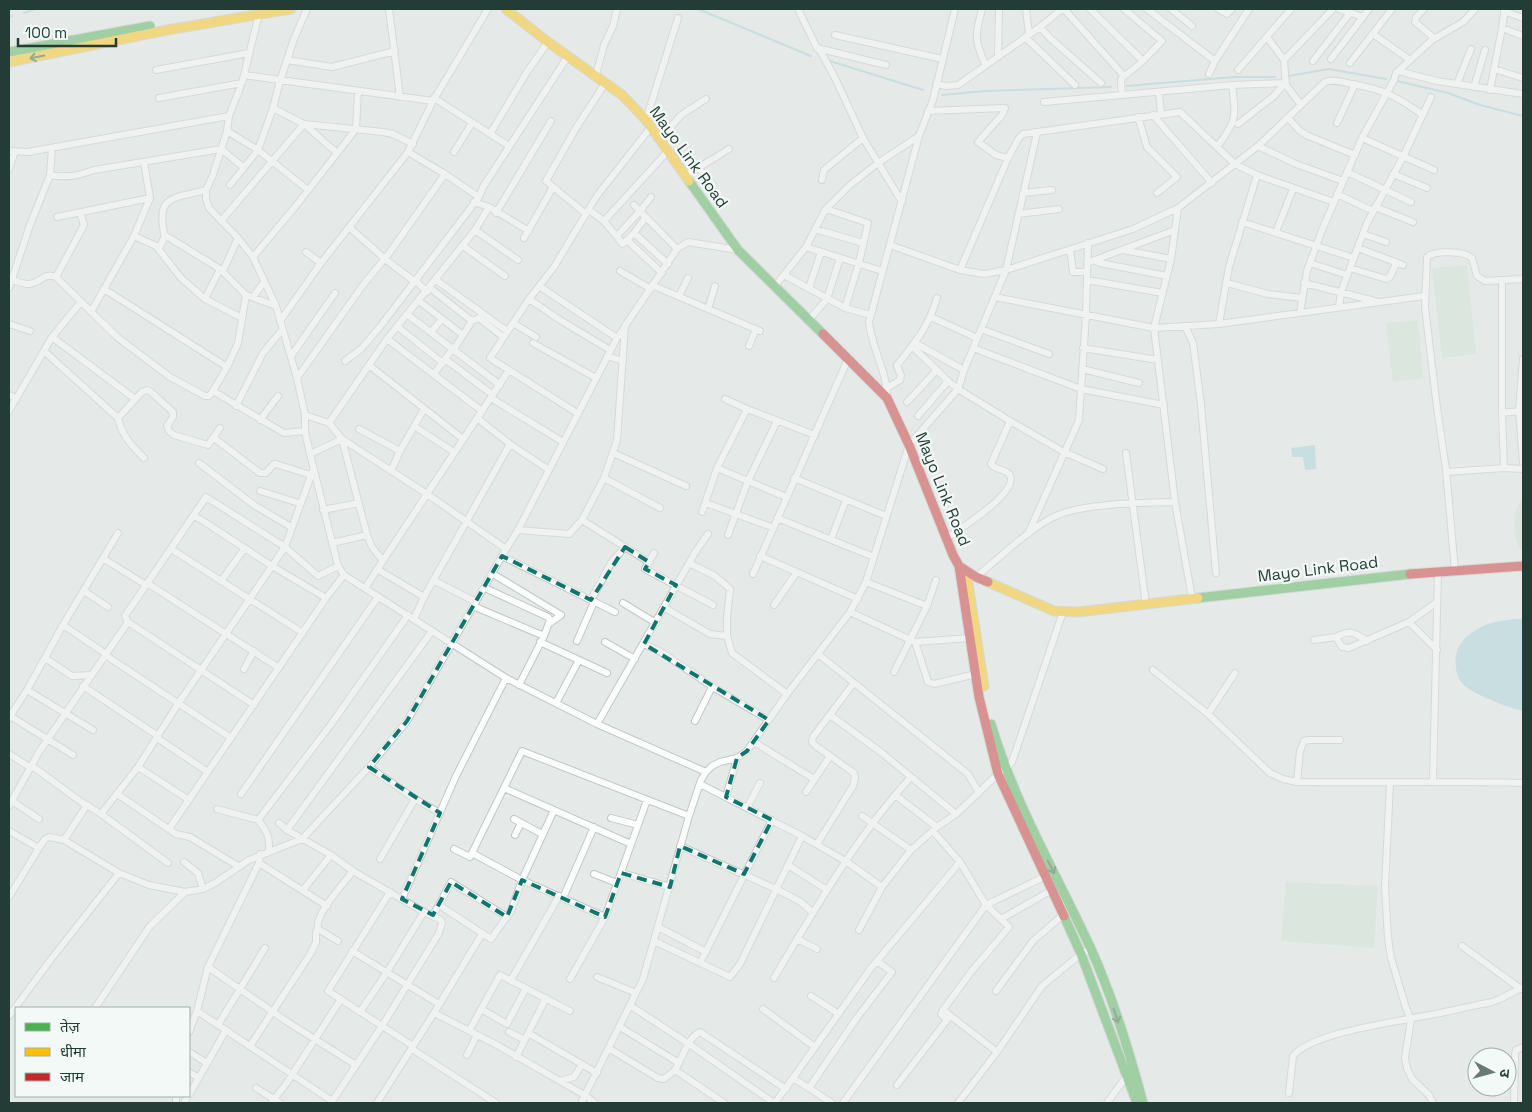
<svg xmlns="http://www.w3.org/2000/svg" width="1532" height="1112" font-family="'Space Grotesk','Noto Sans Devanagari',sans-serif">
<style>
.green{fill:#cee3d5}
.water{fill:#a7d0d7}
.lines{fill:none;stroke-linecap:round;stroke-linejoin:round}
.stream{stroke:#a7d0d7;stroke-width:2}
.street-casing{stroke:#c2c7c5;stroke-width:8}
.fast-casing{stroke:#c0c8c5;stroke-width:11}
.slow-casing{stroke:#c0c8c5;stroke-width:11}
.jam-casing{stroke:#c0c8c5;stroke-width:11}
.street{stroke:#fbfcfc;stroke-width:6}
.fast{stroke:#4caf50;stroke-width:9}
.slow{stroke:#ffc107;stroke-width:9}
.jam{stroke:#c62828;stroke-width:9}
.oneway{stroke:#2f5f3e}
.marked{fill:none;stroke:#0f766e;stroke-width:4;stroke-dasharray:10 6;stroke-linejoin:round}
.labels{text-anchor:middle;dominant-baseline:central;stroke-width:4.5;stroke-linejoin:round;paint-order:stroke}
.street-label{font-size:16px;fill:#233d36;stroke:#f3f9f6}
</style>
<rect width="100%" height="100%" fill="#e5eae8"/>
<path class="green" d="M 1467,265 L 1476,354 L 1442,358 L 1432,268 Z
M 1418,320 L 1423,378 L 1393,382 L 1386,323 Z
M 1523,499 L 1523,552 C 1514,545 1512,516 1518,505 C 1518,504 1522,500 1523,499 Z
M 1286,882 L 1378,886 L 1374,948 L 1281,941 Z"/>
<path class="water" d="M 1315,445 L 1316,469 L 1305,470 L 1303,457 L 1292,457 L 1291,448 Z
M 1513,619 L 1523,619 L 1523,711 C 1509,708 1469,693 1461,682 C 1458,678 1456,672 1456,668 C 1453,647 1465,635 1483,626 C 1491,622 1503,621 1513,619 Z"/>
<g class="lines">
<path class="stream" d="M 698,9 L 811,56
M 24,13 L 35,9
M 9,17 L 12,16
M 830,61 L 923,90
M 1288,76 L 1329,69 L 1386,79
M 1397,81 L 1448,93 L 1480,105 L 1523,116
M 1127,86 L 1234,77 L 1275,77
M 942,95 L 985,91 L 1111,87"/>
<defs>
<path id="street" d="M 389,9 L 400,97
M 798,9 L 817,48 L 821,52 L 836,80 L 863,138 L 902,202
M 982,9 C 975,35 974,39 985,64
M 1026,9 L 1029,34
M 1064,9 L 1124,76
M 1090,9 L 1143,61
M 1147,9 L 1215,61
M 1171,9 L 1192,26
M 1218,9 L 1227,14 L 1232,9
M 1339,9 L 1363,17
M 1424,9 L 1416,17 L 1415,22 L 1434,38
M 1504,11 L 1523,18
M 259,14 L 242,83 L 229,116 L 227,131 L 213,175 L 206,190 L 206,199 L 209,208 L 238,238 L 253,257 L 276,306 L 297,378 L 305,415 L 305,431 L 310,454 L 338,566 L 344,575 L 506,678 L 597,724 L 706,772
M 1040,27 L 1050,38 L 1101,83
M 1502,28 L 1505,9
M 1373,34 L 1410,60
M 835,35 L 942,59
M 1025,37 L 1075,85
M 1267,37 L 1284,60 L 1286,85 L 1301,105
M 817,48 L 886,65
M 998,56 L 999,9
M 1331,59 L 1369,9
M 287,60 L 332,67 L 395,51
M 1284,60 L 1333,9
M 1313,61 L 1350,13
M 1350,63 L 1392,9
M 1494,69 L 1523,78
M 156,70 L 249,53
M 1238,70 L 1291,9
M 1398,71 L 1437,81 L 1523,94
M 1209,74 L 1215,61 L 1249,9
M 244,75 L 433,101
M 596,75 L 604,45 L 613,26 L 617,9
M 936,84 L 946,86 L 958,85 L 1040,27 L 1062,9
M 1457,84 L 1471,49
M 1474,87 L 1485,50
M 1490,90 L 1502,28 L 1523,36
M 1159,92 L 1161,114
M 1122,95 L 1121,81 L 1122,78 L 1143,61 L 1162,41 L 1124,9
M 159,98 L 242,83
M 434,98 L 509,146
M 1044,102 L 1232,85 L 1285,83
M 273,108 L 304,124 L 337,153
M 928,111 L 1005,108 L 1002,115 L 978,142 L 996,155 L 1008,158
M 1153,115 L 1212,183
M 1138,117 L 1147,147 L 1177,177 L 1157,193
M 1288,118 L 1299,130 L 1306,135 L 1355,155
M 646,120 L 678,18
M 1337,123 L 1355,84
M 1238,124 L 1274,96 L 1285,83
M 227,131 L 258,150 L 308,190
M 490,134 L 527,72 L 548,42
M 1362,138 L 1434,170
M 660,140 L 681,115 L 706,99
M 1258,146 L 1296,164 L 1343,181
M 1217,147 C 1237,120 1236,118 1232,85
M 9,151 L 28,152 L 229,116
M 408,152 L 433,101 L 488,9
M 454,152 L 472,123
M 699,168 L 713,185
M 9,169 L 15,151
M 1347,172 L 1411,202
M 1393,174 L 1427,188
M 50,175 C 68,178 77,176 94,170 L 221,149 L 243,167
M 1257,175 L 1334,202
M 685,176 L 729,149
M 822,180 L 824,170 L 863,138
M 230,185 L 258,150 L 273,108 L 280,81 L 294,39 L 307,9
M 1023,193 L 1052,190
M 1337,194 L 1373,211
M 474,202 L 489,207
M 634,205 L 677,249
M 1375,207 L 1413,222
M 1178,208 L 1171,259 L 1154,328 L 1175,502 L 1192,598
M 826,209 L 868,223 L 859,263 L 845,308
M 589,210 L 604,221 L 623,244 L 634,233 L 646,217
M 496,213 L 551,121
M 586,214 L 546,181 L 576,128 L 606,82
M 1018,214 L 1059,209
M 57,217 L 150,198
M 221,221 L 304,124 L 383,132 L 393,134 L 413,144
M 604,221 L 668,151
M 1242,222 L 1354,258
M 349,227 L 385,259 L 415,282
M 815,229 L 863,243
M 475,230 L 518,260
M 1276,232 L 1293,189
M 634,233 L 668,264
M 1363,234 L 1386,242
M 134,236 L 156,246 L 181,278 L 205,299 L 242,318
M 617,236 L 640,211 L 651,197
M 165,237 C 155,195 172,199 206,190
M 524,238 L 553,187
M 627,240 L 662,273
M 890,245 L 960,270 L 984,274 L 1006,270 L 1133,229 L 1178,208 L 1258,146 L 1325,82 C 1334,79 1342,82 1352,84 C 1385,90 1396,96 1423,115
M 463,246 L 505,276
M 806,247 L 882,271
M 1358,248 L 1403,265
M 159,249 L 164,238 L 168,237 L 220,269 L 246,295 L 276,306
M 1070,249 L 1073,272 L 1087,272
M 1123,250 L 1171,259
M 306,252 L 321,263
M 253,257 L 295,207 L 356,129 L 358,91
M 1094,260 L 1100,263 L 1167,276
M 1087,263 L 1175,230
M 1310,263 L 1347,275
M 1350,268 L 1386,279 L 1390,277 L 1396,263
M 960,270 L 1008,158 L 1019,138 L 1023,134 L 1180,112 L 1235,164 L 1257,175 L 1229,267 L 1219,324
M 223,271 L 238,238
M 620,271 L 651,289
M 784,275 L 845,308 L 871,315
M 56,277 L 84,225 L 80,212
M 9,278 C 15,281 26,286 33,283 C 44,280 43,273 56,277 L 117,337 L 170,377 L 205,396 L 209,396 L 213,391 L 227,367 L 238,343 L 246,295
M 436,280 L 507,331
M 1087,280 L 1163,293
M 416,281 L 427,292
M 1502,281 L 1502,413 L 1504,468 L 1523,469
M 1227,283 L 1268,294 L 1302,298
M 1304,283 L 1375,301
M 539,286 L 617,338
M 654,286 L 760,331
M 775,286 L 806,247 L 825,210 L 850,185 L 878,163 L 919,136
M 9,288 L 30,225 L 50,175 L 52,148
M 430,288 L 472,321 L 479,318 L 503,337
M 809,288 L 821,252
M 104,289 L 227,367
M 679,296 L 688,278
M 253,297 L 264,282
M 995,297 L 1154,328 L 1219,324 L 1424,296
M 205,299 L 220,269
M 529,299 L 560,320 L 610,350
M 419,301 L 463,335
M 1339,307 L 1341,292 L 1367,223 L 1403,157 L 1431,97
M 708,309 L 715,286
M 91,312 L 134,236 L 150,198 L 144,162
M 1300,312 L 1307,271 L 1322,230 L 1362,138 L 1394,80 L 1396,73 L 1432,40 L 1463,22 L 1475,9
M 408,315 L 500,385
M 931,317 L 977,338
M 809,320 L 827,299 L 840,258
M 280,321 L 321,263 L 408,152 L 445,174 L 479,197
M 513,323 L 536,337
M 9,324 L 30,331
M 1185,326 L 1193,343 L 1201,405 L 1216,573
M 398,327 L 443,363
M 981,329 L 1049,354
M 431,332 L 442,319
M 52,337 L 135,399
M 387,339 L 482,411
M 533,343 L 596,378
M 915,343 L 964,370
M 749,346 L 756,329
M 913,347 L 948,381 L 958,389 L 1010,421 L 1064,452 L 1103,469
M 973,348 L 1081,389 L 1164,405
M 1083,348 L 1158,360
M 454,349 L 472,321
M 44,351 L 118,418 C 122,436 132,446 144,458
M 291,356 L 335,293
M 607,356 L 623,361
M 445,359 L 493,395
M 1523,359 L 1519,411 L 1523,463
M 345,361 L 361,349 L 379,328 L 479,197 L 483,187 L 568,56
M 370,366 L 463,439
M 1082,369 L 1139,383
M 434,374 L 453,348
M 297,378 L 363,285 L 390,252 L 445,174
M 887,388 L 900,380 L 901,375 L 898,369 L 897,365 C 916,341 928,328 937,298
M 213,391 L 284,433 L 305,431
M 9,395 L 16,398
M 491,398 L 563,442
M 887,398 C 888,373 871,347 869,322 L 919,136 L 933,100 L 955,9
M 725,399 L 747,409 L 815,435
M 907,402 L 937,370
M 236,406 L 263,353 L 282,330
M 9,411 L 52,337 L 81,302
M 577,413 L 490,358 L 529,299 L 554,267 L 596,197 L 651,127
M 1502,413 L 1519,411
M 305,415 L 329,423
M 918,416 L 948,381
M 118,418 L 142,392 L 147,390 L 151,392 L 173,412 L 173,417 L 167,426 L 169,431 L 174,435 L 208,445 L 220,428
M 477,418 L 510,444 L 549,470
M 260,420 L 278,396
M 414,426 L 454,452
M 359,429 L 400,451
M 214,438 L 260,473 L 266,473 L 274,464 L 276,464 L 311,475
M 613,453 L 686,486
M 1126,453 L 1146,605
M 310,454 L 342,439 L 329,423 L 387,339 L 475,230 L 489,207 L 529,231
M 199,463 L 254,505 L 291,527
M 717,468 L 786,497
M 391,471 L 400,451 L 424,409
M 1446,472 L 1504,468
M 604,478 L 660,508
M 794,478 L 886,516
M 260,491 L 299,503
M 706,503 L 774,528
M 323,510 L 359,503
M 702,512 L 717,468 L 747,409
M 193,516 L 206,497 L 285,547 L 318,576 L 338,566
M 777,518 L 874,557
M 582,520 L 649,562
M 518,530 L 569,534 L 582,520 L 604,478 L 617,440 L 625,326 L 677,249 L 688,242 L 738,250
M 1028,534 L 1079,420 L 1086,315 L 1088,243
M 728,535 L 748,481 L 777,421
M 947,538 C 958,530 1019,493 1010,475 C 1006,469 995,470 991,464 L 1010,421
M 831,539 L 846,500
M 332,543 L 367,535
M 171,549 L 303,633
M 506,549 L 518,530 L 617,338 L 625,327
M 654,553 L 645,569 L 713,605
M 502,556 L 615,612
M 760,556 L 858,599
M 104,559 L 146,585
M 383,561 L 372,547 L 367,535 L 342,439 L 427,494 L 509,370
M 689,563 L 715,576 L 730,589 L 727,618 L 727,636 L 732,653 L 787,694
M 377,569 L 424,597
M 1455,571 L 1446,469 L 1437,408 L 1425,307 L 1427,257 C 1435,250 1464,251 1472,258 L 1477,276 L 1485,281 L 1523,279
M 493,574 L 561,615 L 550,623
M 753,574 L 848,359
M 976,577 C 998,559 1033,525 1058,515 C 1087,503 1143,503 1175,502
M 433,580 L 476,602
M 221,581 L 245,548
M 866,582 L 927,606
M 147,583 L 279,668
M 485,588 L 548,617 L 550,620 L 544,636 L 519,685
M 84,591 L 108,607
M 591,600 L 611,563 L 625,547
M 623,603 L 656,623
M 774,605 L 797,572
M 473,606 L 544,636
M 665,608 L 710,634 L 727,636
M 850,612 L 915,642 L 970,638
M 414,619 L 424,597 L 510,444
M 128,622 L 254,705
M 1409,622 L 1437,650
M 63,625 L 106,654
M 1336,637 C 1351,629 1353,632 1367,641
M 1314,640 L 1336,637 L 1342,647 L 1349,648 L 1409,622 L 1437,602
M 577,641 L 594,602
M 540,642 L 607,673
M 605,642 L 635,659
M 915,642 L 928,682 L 934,684 L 976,674
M 644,644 L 661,652 L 716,689 L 769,720
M 818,654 L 968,774 L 979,793
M 105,655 L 231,738
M 45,658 L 72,676 L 91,675
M 244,669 L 254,651
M 1153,670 L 1208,714 L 1270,773 L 1283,779 L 1297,782 C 1373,783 1448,781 1523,783
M 894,672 L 927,606 L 936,580
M 83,686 L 158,736
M 27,690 L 93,730
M 556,703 L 579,660
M 1208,714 L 1235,673
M 830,715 L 882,753 L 956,814
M 10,716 L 73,755
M 9,718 L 27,690 L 63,625 L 118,533
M 695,721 L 712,687
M 597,724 L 696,551 L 708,534
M 157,738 L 208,772
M 754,742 L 814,779
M 9,754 L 31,768
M 32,766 L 87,806
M 138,767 L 178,704 L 285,547 L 313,470
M 369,767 L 415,799 L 440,813
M 1433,781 L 1438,571
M 1297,782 L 1300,751 L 1304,741 L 1309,740 L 1340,740
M 1390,783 L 1385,887 L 1388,938 L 1391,958 L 1406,1008 L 1411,1019 L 1405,1058 L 1407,1068 L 1412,1079 L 1429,1095 L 1433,1103
M 700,784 L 802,836
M 504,788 L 631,844
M 806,792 L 830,756
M 117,794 L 176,834 L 190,837 L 238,866
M 241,794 L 378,597
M 895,795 L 937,827
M 726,797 L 737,758
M 12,801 L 39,819
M 9,806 L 39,752 L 128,622 L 125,616 L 193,516 L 200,519 L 272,566 L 326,598
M 747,808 L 760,783
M 217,809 L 258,820 L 332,723 L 408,615
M 101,814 L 138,767 L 189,800
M 862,816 L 911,850
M 611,818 L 638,825
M 514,819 L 542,834
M 258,820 C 267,831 270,837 269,851
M 279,823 L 287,830 L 331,855 L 353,871 L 424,912 L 441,920 L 442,923 L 439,933 L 382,1026 L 331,1103
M 169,829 L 326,598 L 344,575
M 287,830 L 432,631
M 9,831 L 39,848
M 933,831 L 960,862
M 515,835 L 521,823
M 64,840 L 87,805 L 101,814 L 168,863
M 817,844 L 853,786 L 855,778 L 854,773 L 816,746 L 812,742 L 813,737 L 853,684
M 680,846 L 776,889 L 801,902 L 813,913
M 454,849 L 470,857 L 522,751 L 689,816
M 472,853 L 522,880 L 554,810
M 380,859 L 415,799
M 184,862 L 198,873 L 203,889
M 259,863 L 327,906
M 788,865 L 827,890
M 621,873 L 670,887
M 594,874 L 617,883
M 303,890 L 331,855
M 390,892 L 328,991 L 413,1046
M 9,897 L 39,848 L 45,839 L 50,837 L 64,840 L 119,873 L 149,885 L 185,892 L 203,889 L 215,883 L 249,860 L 302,839 L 369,767 L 407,721 L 506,549 L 427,494 L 365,588
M 563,898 L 594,827
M 402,899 L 456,776 L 506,678
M 439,905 L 451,882 L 507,917
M 433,915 L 439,905 L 491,939 L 511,911 L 522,880 L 605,917
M 1001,919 L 1052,890
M 658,927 L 706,952
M 859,930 L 882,887 L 911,850 L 937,827 L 956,814 L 998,774 L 1006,769 L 1012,762 L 1063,612
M 797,939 L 817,949
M 338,941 L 318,929 C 314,915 344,883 353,871
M 654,941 L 730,977 L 740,964 L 802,836 L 847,862 L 882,887
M 1462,946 L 1521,989
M 352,951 L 439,1004
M 700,963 L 772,820
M 208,967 L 286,1021 L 356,1065
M 597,977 L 636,993
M 774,978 C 815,909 856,837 911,777
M 570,979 L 605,917 L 647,800
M 511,980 L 559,896
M 996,991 L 1033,941 L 1064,914
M 811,996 L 839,1014
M 631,1006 L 689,1044 L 774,1103
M 95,1008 L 150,926 L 185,892
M 481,1009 L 507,1024 L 526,988
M 763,1009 L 815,1047
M 943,1010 L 997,1052
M 197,1011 L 332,1101
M 360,1012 L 387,972 L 424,912
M 434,1013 L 482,934
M 9,1016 L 52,958 L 119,873
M 218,1025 L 265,948
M 620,1027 L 679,1063
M 469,1031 L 500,975 L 570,1011
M 189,1032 L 197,1011 L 208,967 L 259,863 L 260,854
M 509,1032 L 525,1040
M 528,1033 L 597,1073
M 250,1046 L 311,953 L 316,942 L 316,932 L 318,929
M 412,1049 L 496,1103
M 610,1049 L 658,1078 L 664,1079 L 675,1070 L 724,1103
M 189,1052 L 207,1063
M 467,1055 L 477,1035
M 516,1057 L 546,998
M 675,1070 C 682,1059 688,1037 700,1032 L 786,1089
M 189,1072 L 199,1078
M 560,1081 L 574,1077 L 582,1064
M 256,1088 L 280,1103
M 809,1088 L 856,1019 L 892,972 L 877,961
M 1289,1093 L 1293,1056 C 1311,1034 1384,1024 1413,1018 C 1439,1014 1466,1007 1492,1002 L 1500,999 L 1523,987
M 189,1095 L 226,1030
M 176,1096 L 176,1103
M 184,1103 L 188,1096
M 271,1103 L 286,1084 L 341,999
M 377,1103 L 434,1013 L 497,1045 L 586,1096 L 595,1103
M 581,1103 L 643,979 L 689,816 L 701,780 L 706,772 L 712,766 L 720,762 L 737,758 L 747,751 L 787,694 L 850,612 L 866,582 L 909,445 L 958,389 L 964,370 L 1006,270 L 1037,133
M 775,1103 L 793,1078
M 832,1103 L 793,1078 L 871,968 L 960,862 L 986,905 L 1009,927 L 971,972 L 943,1010 L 941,1014 L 947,1020 L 897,1085
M 843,1103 L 986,905 L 1046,876
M 958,1103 L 997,1052 L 1042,986 L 1081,954 L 1091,949
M 1107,1103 L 1128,1074
M 1514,1103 L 1515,1054 L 1516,1050 L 1523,1047"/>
<path id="fast" d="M 9,52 L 150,26
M 689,181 L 738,250 L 823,334
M 1198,598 L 1410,574
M 991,724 C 1015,805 1056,873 1091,949 C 1113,998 1129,1050 1143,1103
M 1064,916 L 1081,954 L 1137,1103"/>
<path id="slow" d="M 506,9 L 548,42 L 622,95 L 646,120 L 689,181
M 9,62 L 167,30 L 291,9
M 966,571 L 984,686
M 988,582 L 1054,611 L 1078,612 L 1198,598"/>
<path id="jam" d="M 823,334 L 887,398 L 909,445 L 953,555 L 959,566 L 976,577 L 988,582
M 959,566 L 979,697 L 998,774 L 1064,916
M 1410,574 L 1523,566"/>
</defs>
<use href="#street" class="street-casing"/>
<use href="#fast" class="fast-casing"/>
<use href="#slow" class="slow-casing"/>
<use href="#jam" class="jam-casing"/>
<use href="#street" class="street"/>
<use href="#fast" class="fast"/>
<use href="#slow" class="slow"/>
<use href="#jam" class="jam"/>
</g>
<defs><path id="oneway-shaft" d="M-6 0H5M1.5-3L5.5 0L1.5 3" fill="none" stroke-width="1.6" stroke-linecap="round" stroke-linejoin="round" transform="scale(1.25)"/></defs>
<g class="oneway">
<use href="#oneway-shaft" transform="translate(37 57) rotate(168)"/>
<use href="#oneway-shaft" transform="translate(1051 867) rotate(63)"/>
<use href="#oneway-shaft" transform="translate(1116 1016) rotate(72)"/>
</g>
<path d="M0 0H1532V1112H0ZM 625,547 L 649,562 L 645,569 L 676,585 L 644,644 L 769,720 L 747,751 L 737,758 L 726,797 L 772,820 L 744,874 L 680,846 L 670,887 L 621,873 L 605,917 L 522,880 L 507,917 L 451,882 L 433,915 L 402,899 L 440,813 L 369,767 L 407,721 L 502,556 L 591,600 Z" fill="#e5eae8" fill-opacity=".55" fill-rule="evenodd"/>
<path class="marked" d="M 625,547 L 649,562 L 645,569 L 676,585 L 644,644 L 769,720 L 747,751 L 737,758 L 726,797 L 772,820 L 744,874 L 680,846 L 670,887 L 621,873 L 605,917 L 522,880 L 507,917 L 451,882 L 433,915 L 402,899 L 440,813 L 369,767 L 407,721 L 502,556 L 591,600 Z"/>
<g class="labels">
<g class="street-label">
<text transform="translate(689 157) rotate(54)">Mayo Link Road</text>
<text transform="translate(943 489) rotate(68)">Mayo Link Road</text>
<text transform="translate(1318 569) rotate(-7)">Mayo Link Road</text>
</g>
</g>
<rect width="1532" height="1112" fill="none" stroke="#233d36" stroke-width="20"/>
<rect x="15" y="1007" width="175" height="90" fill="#f3f9f6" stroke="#a0aea9"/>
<rect x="25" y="1023" width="25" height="8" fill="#4caf50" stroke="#a0aea9"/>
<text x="60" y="1032" font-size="15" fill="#233d36">तेज़</text>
<rect x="25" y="1048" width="25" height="8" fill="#ffc107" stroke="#a0aea9"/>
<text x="60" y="1057" font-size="15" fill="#233d36">धीमा</text>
<rect x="25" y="1073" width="25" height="8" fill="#c62828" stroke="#a0aea9"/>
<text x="60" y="1082" font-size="15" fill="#233d36">जाम</text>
<g transform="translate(1492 1072) rotate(96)"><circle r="24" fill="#f3f9f6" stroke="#a0aea9"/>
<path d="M0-4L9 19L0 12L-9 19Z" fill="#677a74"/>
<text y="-8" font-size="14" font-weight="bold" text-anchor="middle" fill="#233d36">उ</text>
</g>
<path d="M18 38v8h98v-8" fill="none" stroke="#233d36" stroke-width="2.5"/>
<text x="25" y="38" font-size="15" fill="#233d36" stroke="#f3f9f6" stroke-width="4" paint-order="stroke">100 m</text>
</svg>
